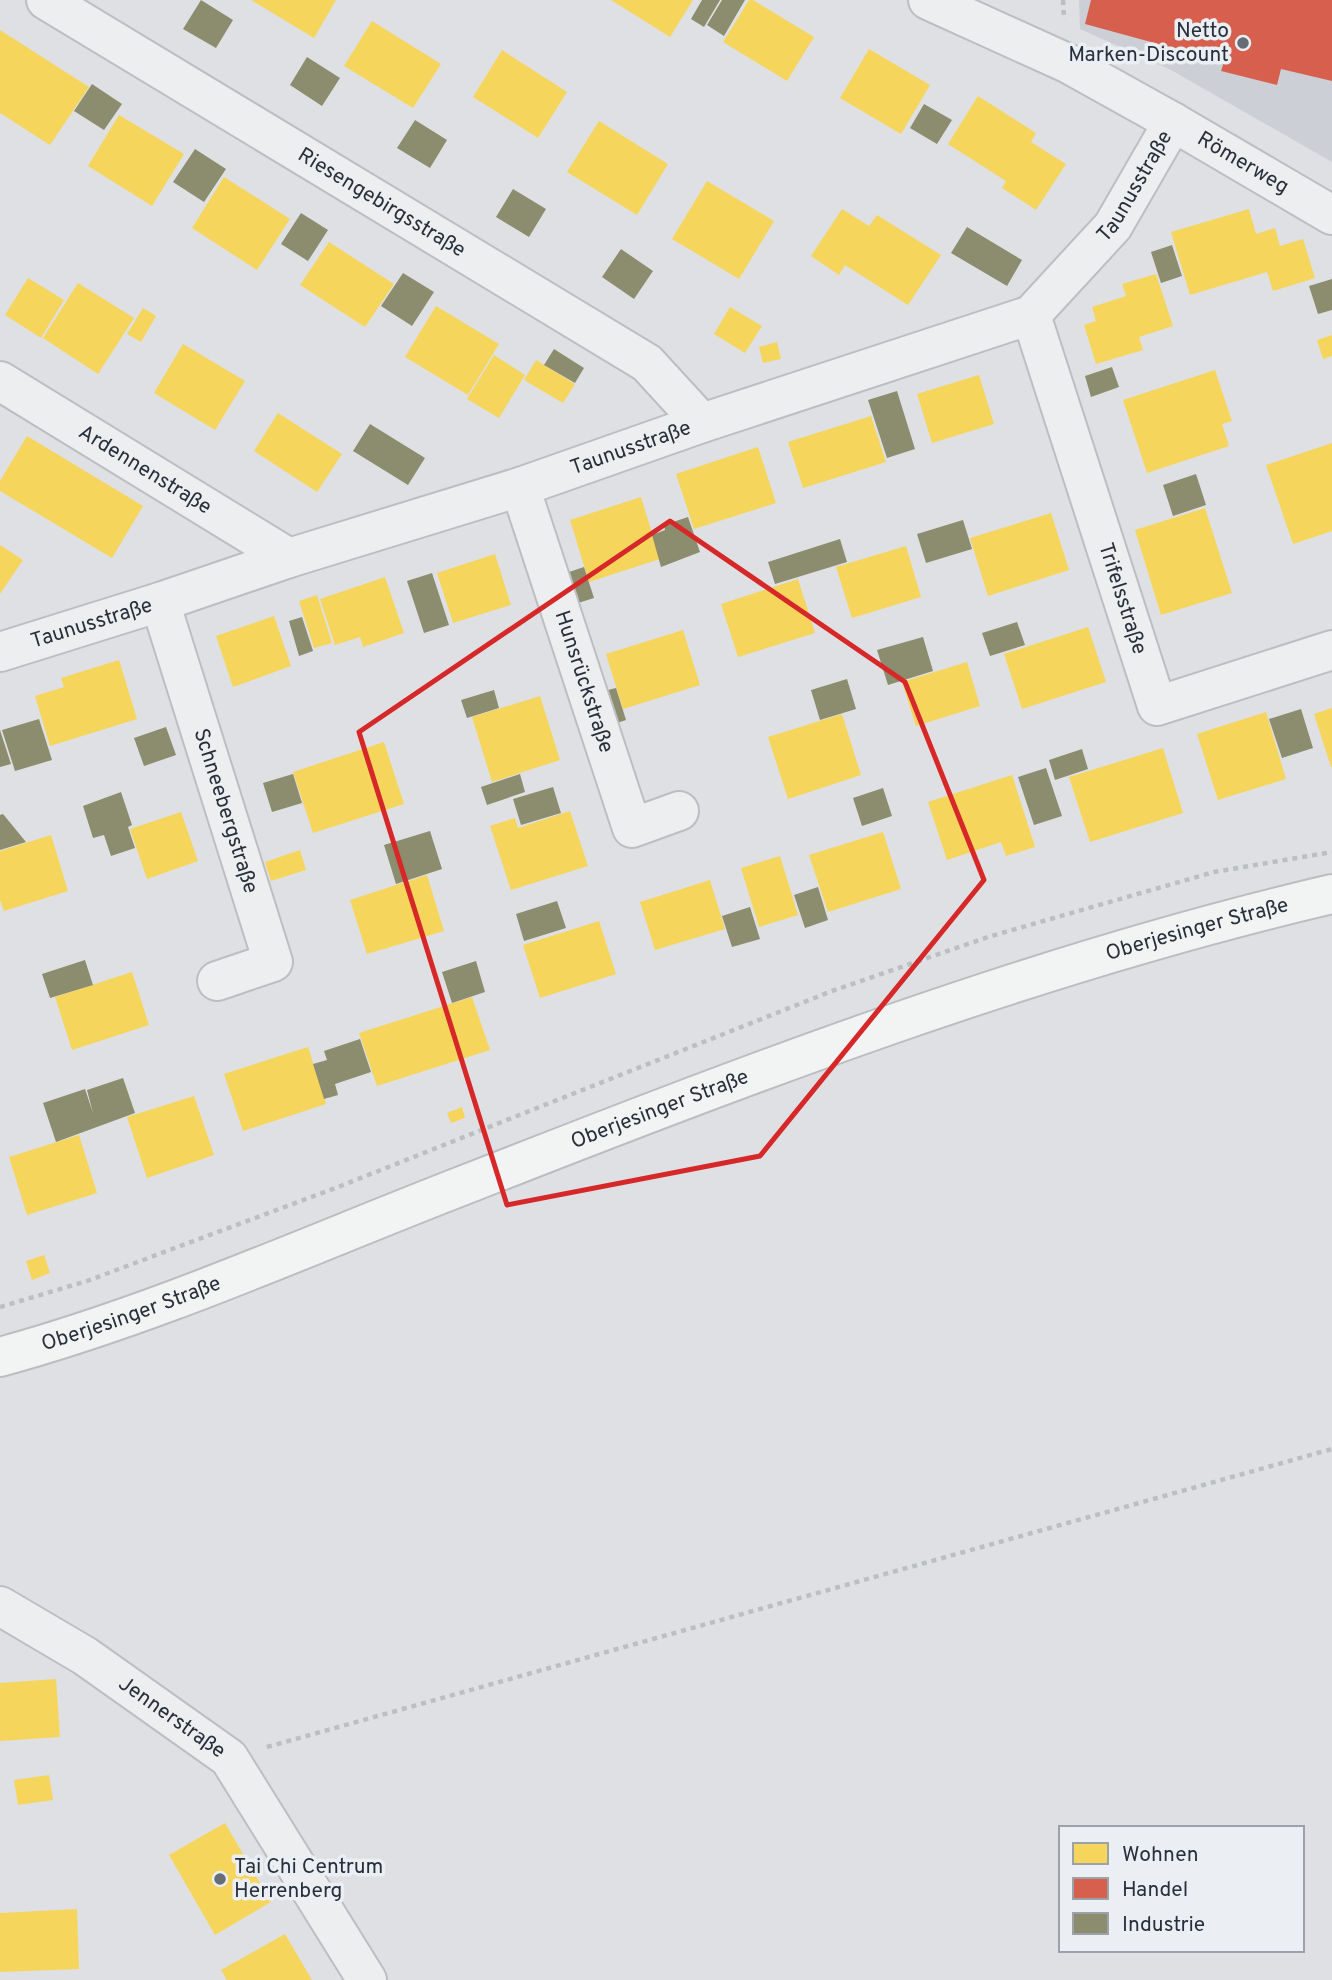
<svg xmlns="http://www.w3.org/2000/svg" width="1332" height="1980" font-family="Overpass,sans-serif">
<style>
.built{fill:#ccd0d6}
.homes{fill:#f6d55c}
.shops{fill:#d6604d}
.industry{fill:#8c8c6e}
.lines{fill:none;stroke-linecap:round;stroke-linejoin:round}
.minor-casing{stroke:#bcbec1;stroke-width:42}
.major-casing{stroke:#bbbdc1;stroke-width:42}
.path{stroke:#bcbfc2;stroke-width:4.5;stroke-dasharray:5 5;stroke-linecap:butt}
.minor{stroke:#edeef0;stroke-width:38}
.major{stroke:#f2f4f4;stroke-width:38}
.marked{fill:none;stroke:#d62828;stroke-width:5;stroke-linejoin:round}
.poi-dot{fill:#676d76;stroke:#ebeff3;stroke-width:2.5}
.labels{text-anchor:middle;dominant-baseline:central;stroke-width:7;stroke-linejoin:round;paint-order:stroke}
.poi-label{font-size:21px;fill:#272f3b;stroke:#ebeff3;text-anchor:end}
.street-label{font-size:21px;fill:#272f3b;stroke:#ebeff3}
</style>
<rect width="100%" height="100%" fill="#dee0e3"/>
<path class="built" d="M 1079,0 L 1332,0 L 1332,162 L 1171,70 L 1080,29 Z"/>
<path class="homes" d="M 251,0 L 336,0 L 314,38 Z
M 611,0 L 693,0 L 670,37 Z
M 749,0 L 753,0 L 814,37 L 787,81 L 723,42 Z
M 372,21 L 441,64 L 413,108 L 344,66 Z
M 0,30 L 89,87 L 50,145 L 0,113 Z
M 869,49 L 930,85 L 901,134 L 840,98 Z
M 502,50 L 567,92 L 538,138 L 473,97 Z
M 978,96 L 1036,133 L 1031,142 L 1066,164 L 1036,210 L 1002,188 L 1006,181 L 948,144 Z
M 119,115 L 184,154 L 152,206 L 88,166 Z
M 599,121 L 668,164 L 637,215 L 567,172 Z
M 224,177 L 290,219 L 257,270 L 192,228 Z
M 707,181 L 774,221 L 739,279 L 672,239 Z
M 842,209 L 869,226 L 877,215 L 941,255 L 908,305 L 845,265 L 839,275 L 811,256 Z
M 1249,209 L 1256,234 L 1275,228 L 1280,246 L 1303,239 L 1315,278 L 1273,291 L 1267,272 L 1190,295 L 1171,232 Z
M 329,242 L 394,284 L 365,327 L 300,285 Z
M 1156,274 L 1173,326 L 1139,337 L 1143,350 L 1096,364 L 1084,325 L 1096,321 L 1092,307 L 1126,296 L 1122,284 Z
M 28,278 L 64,300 L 41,338 L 5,315 Z
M 78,283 L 134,318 L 98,374 L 43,338 Z
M 436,306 L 499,344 L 468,395 L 405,357 Z
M 730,307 L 762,326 L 745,353 L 714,334 Z
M 143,308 L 156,316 L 141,342 L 127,334 Z
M 1332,335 L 1332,356 L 1323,359 L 1317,340 Z
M 777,342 L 781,359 L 763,363 L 759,347 Z
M 183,344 L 245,381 L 215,430 L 154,393 Z
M 494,355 L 525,375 L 499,418 L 467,399 Z
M 536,360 L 575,384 L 563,403 L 524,380 Z
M 1215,370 L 1232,421 L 1222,424 L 1229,446 L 1147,473 L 1123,400 Z
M 979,375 L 994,424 L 932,443 L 917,394 Z
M 278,413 L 342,454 L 317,492 L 254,451 Z
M 871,416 L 886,462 L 803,488 L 788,442 Z
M 27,436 L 143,506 L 112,558 L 0,491 L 0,481 Z
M 1332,443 L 1332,531 L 1293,544 L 1266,465 Z
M 758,447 L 776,503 L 694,529 L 676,474 Z
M 641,497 L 660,559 L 589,582 L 570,520 Z
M 1205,508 L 1232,593 L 1161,615 L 1135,530 Z
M 1051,513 L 1069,570 L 988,596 L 970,538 Z
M 0,545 L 23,560 L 0,594 Z
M 906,546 L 921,597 L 852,618 L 836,567 Z
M 495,554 L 511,605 L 453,623 L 437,573 Z
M 385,577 L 404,633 L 363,647 L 360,637 L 335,645 L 320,599 Z
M 798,579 L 815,633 L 738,657 L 721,604 Z
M 317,595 L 332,643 L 314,648 L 299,601 Z
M 274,616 L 291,666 L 233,687 L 216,636 Z
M 1088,627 L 1106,682 L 1022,709 L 1004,654 Z
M 683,630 L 700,685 L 623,709 L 606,654 Z
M 119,660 L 137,719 L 50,746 L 35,696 L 64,687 L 61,678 Z
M 967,662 L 980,706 L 916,726 L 902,682 Z
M 540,696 L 560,760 L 492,782 L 472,717 Z
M 1332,708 L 1332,767 L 1331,767 L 1314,714 Z
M 1266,712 L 1286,779 L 1218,800 L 1197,734 Z
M 842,714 L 861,775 L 788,799 L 768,737 Z
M 384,742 L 404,804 L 313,833 L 293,772 Z
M 1163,748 L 1183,813 L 1090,842 L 1069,777 Z
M 1012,775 L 1035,847 L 1006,856 L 1001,842 L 947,860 L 928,802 Z
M 570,811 L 588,866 L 511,890 L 490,826 L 515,818 L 518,828 Z
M 181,812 L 198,861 L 147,879 L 130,829 Z
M 883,832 L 901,889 L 828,912 L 809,855 Z
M 51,835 L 68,891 L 4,911 L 0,900 L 0,851 Z
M 300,850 L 306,870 L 271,881 L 265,862 Z
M 780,856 L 798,915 L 759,927 L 741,868 Z
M 427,875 L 444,931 L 367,954 L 350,900 Z
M 710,880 L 725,929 L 655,950 L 640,902 Z
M 599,921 L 616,974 L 540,998 L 523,945 Z
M 132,972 L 149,1025 L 72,1050 L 55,997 Z
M 472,997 L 490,1050 L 377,1086 L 359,1033 Z
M 308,1047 L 326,1104 L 243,1131 L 224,1074 Z
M 194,1096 L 214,1155 L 147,1178 L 127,1117 Z
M 462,1107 L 465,1118 L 451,1123 L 447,1113 Z
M 79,1135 L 97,1193 L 27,1215 L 9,1157 Z
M 44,1255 L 50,1273 L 32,1280 L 26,1261 Z
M 56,1679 L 60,1737 L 0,1741 L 0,1683 Z
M 49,1775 L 53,1800 L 18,1805 L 14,1780 Z
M 225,1823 L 271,1902 L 215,1935 L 169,1855 Z
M 77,1909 L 79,1969 L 0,1972 L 0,1913 Z
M 285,1934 L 312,1980 L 227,1980 L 221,1970 Z"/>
<path class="shops" d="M 1091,0 L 1332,0 L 1332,81 L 1281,69 L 1277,85 L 1221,71 L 1224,62 L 1085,24 Z"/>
<path class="industry" d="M 201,0 L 233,20 L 216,48 L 183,29 Z
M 702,0 L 720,0 L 704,27 L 691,19 Z
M 722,0 L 745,0 L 724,36 L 707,25 Z
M 307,57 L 340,78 L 322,106 L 290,85 Z
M 92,84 L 122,104 L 104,130 L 74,111 Z
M 924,104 L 952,120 L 937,144 L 910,128 Z
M 415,120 L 447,140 L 430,168 L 397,148 Z
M 195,149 L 226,169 L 204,202 L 173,182 Z
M 513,189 L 546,209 L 529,237 L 496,217 Z
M 301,213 L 328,230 L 308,261 L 281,244 Z
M 967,227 L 1022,260 L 1007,286 L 951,253 Z
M 1172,245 L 1182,276 L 1161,283 L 1151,252 Z
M 621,249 L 653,271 L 634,299 L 602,277 Z
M 403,273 L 434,292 L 412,326 L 381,306 Z
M 1332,279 L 1332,310 L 1318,314 L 1309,286 Z
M 554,349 L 584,368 L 575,383 L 544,365 Z
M 1112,367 L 1119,387 L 1091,397 L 1085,376 Z
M 897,391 L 915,449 L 887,458 L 868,400 Z
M 370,424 L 425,458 L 408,485 L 353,451 Z
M 1196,474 L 1206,505 L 1173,516 L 1163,485 Z
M 688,517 L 700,552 L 661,567 L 652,535 L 665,530 L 664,525 Z
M 963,520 L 972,549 L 926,563 L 917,534 Z
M 840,539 L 847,562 L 775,584 L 768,562 Z
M 584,567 L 594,598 L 578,603 L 569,572 Z
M 432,573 L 449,625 L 424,633 L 407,581 Z
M 302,617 L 313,651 L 299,656 L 289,621 Z
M 1017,622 L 1025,645 L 990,656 L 982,633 Z
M 923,637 L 933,671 L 888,685 L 877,650 Z
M 847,679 L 856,709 L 820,720 L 811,690 Z
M 616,688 L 626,720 L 614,724 L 604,691 Z
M 494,690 L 499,708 L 467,718 L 461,700 Z
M 1301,709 L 1313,748 L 1282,758 L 1269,719 Z
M 39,719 L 52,760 L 15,771 L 2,730 Z
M 166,727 L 176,755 L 144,766 L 134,738 Z
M 0,730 L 11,764 L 0,767 Z
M 1082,749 L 1088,769 L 1055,780 L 1049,760 Z
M 1046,768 L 1062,816 L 1034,825 L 1018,777 Z
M 293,774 L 302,803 L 272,812 L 263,783 Z
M 520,774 L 525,792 L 487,805 L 481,787 Z
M 553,787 L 561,813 L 521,825 L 513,799 Z
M 883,788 L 892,816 L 862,826 L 853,798 Z
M 121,792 L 132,825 L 128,827 L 135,848 L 111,856 L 104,835 L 93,838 L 83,806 Z
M 3,814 L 26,842 L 0,850 L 0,815 Z
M 430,831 L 442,869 L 396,884 L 384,845 Z
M 818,887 L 828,920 L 805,928 L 794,895 Z
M 557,901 L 566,928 L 524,941 L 516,914 Z
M 750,907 L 760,939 L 732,947 L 722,916 Z
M 85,960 L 93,985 L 50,998 L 42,974 Z
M 476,961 L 485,992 L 452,1003 L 442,972 Z
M 360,1039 L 371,1072 L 335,1084 L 338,1095 L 324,1099 L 313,1064 L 327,1060 L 324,1051 Z
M 123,1078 L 135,1113 L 56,1142 L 43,1103 L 85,1089 L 93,1113 L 87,1090 Z"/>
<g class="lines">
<defs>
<g id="minor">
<path id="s1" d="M 46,0 L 647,363 L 702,423"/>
<path id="s2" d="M 928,0 L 1067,63 L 1173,122 L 1332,215"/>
<path id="s3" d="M 1031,315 L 1157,706 L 1332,650"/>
<path id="s4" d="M 0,381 L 289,558"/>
<path id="s5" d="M 520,487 L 632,828 L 679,811"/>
<path id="s6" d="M 160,602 L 273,962 L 217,981"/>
<path id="s7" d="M 0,652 L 160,602 L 289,558 L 520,487 L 702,423 L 1031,315 L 1113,226 L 1173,122"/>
<path id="s8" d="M 0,1606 L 85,1656 L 229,1758 L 367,1980"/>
</g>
<g id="major">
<path id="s9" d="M 0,1357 C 157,1314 307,1246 459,1187 C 745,1075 1032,964 1332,894"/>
</g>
</defs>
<use href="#minor" class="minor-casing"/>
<use href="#major" class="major-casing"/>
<path class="path" d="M 1063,0 L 1064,20
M 0,1307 L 87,1281 L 338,1187 L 832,991 L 988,937 L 1214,872 L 1332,852
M 267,1747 L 1332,1449"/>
<use href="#minor" class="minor"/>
<use href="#major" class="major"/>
</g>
<path class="marked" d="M 670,521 L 905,682 L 984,880 L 760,1156 L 507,1205 L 359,732 Z"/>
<g class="poi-dot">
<circle cx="1243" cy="43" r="7"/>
<circle cx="220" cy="1879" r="7"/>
</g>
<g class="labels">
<g class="poi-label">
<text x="1229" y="31">Netto<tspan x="1229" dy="24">Marken-Discount</tspan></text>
<text x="234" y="1867" text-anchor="start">Tai Chi Centrum<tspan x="234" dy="24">Herrenberg</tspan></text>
</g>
<g class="street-label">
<text stroke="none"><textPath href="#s2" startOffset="355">Römerweg</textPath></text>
<text stroke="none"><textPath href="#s7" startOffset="1251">Taunusstraße</textPath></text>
<text stroke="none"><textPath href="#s1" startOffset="392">Riesengebirgsstraße</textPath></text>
<text stroke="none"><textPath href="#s7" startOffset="663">Taunusstraße</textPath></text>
<text stroke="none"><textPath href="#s4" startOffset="170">Ardennenstraße</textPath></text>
<text stroke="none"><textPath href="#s3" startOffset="298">Trifelsstraße</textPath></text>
<text stroke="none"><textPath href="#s7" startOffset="96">Taunusstraße</textPath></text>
<text stroke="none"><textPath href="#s5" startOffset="205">Hunsrückstraße</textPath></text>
<text stroke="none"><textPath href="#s6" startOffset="219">Schneebergstraße</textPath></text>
<text stroke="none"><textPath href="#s9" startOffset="1272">Oberjesinger Straße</textPath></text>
<text stroke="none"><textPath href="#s9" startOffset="705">Oberjesinger Straße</textPath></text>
<text stroke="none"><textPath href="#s9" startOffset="138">Oberjesinger Straße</textPath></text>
<text stroke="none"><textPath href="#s8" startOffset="205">Jennerstraße</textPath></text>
</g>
</g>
<rect x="1059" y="1826" width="245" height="126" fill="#ebeff3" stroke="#9da2a9" stroke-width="2"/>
<rect x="1073" y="1843" width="35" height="21" fill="#f6d55c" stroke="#9da2a9" stroke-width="2"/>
<text x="1122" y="1861" font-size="21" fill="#272f3b">Wohnen</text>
<rect x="1073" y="1878" width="35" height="21" fill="#d6604d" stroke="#9da2a9" stroke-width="2"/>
<text x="1122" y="1896" font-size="21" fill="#272f3b">Handel</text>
<rect x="1073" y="1913" width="35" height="21" fill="#8c8c6e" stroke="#9da2a9" stroke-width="2"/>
<text x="1122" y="1931" font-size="21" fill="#272f3b">Industrie</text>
</svg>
